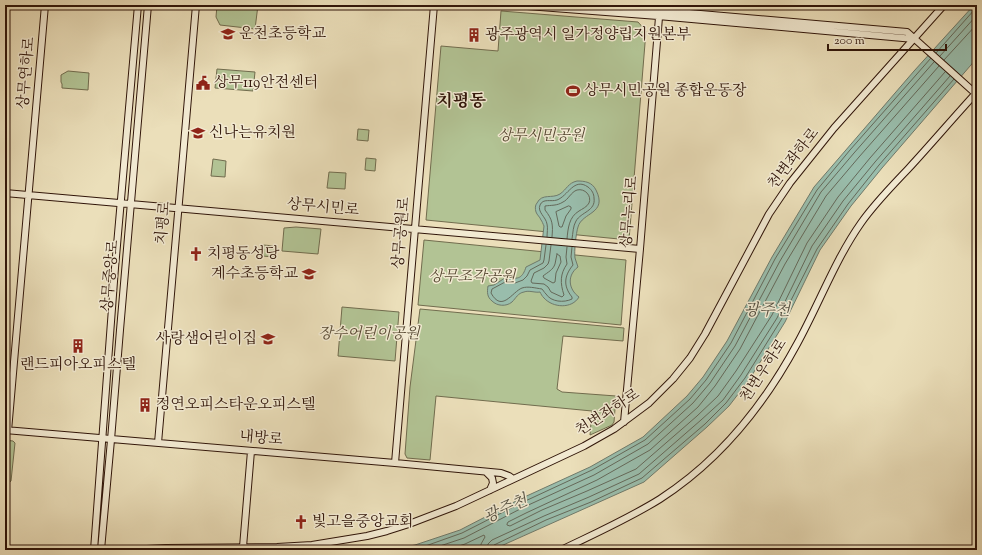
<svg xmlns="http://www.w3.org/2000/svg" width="982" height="555" font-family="'Sorts Mill Goudy','Noto Serif KR',serif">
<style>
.green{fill:#b2c394;stroke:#716c4e}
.water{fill:#99bdac;stroke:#6f7a6b}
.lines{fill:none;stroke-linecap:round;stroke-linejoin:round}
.shore{stroke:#64695a;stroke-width:1}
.secondary-casing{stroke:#301509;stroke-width:8}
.secondary{stroke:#f2ead2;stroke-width:6}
.labels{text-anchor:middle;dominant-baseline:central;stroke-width:3;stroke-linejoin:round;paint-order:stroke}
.poi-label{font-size:15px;fill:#301509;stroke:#f2ead2;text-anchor:start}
.street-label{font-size:15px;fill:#301509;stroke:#f2ead2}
.park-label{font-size:15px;font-style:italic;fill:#574933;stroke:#f2ead2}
.water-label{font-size:16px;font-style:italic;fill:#555042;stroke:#f2ead2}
.quarter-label{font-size:17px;font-weight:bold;fill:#301509;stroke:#f2ead2}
</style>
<rect width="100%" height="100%" fill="#ebdfba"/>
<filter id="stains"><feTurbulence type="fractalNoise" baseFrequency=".005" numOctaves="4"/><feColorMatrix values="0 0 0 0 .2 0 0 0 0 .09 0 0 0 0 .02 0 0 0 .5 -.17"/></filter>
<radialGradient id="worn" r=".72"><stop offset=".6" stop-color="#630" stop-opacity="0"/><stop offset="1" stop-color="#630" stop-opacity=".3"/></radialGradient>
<path class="green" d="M 217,5 L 258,5 L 255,29 L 220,25 L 216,17 Z
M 501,11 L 638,22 L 646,31 L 629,240 L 426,220 L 441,46 L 498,51 Z
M 217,69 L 255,72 L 253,91 L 215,88 Z
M 68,71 L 89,73 L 88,90 L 62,88 L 62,84 L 61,82 L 61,75 Z
M 358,129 L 369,130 L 368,141 L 357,140 Z
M 366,158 L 376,159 L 375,171 L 365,170 Z
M 213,159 L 226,161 L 225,177 L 211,176 Z
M 329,172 L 346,173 L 345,189 L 327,188 Z
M 296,227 L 321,229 L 318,254 L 282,251 L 284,228 Z
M 424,240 L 626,260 L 621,325 L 418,305 Z
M 263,245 L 275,246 L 274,257 L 262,256 Z
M 342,307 L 399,312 L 395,361 L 338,356 Z
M 420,309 L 624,328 L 623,341 L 563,336 L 557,389 L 562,392 L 616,396 L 614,422 L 612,425 L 590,435 L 592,411 L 436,396 L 430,460 L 407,458 L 405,454 L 410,387 Z
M 5,440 L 13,441 L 15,443 L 11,481 L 7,484 L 5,482 Z"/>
<path class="water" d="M 974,5 L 977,5 L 977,58 L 882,168 L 851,206 L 820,250 L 785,322 L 749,380 L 729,406 L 707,427 L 644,482 L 492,550 L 388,550 L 415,545 L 460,530 L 520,499 L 590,467 L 643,437 L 687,396 L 703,377 L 727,341 L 772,257 L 814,187 L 914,71 Z
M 577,181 C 585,181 592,182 596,190 C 608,214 582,212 578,227 C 576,233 574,252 575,258 C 576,261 577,264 578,267 C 567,275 568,289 579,297 C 572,309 553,308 544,298 C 542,296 541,294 540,292 C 535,293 529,290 524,292 C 518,293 516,298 512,302 C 506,307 497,306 492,301 C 487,297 487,292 488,286 L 494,285 L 508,276 C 518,281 523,277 526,267 L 540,260 L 544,226 C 543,224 542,221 541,220 C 540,217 537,215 536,212 C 535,209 535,205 537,203 C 542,193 552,199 560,194 C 567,189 568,183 577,181 Z"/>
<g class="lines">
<path class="shore" d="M 936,53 L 975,9 L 976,5
M 940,56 L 977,15
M 944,60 L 977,24
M 939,66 L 859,157 L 826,196 L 785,264 L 740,349 L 715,386 L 698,407 L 650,450 L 597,480 L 526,513 L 508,522 L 507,524 L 507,525 L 510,526 L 542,510 L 587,491 L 636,469 L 697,416 L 718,396 L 736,371 L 772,315 L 807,243 L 838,197 L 870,158 L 945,72
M 569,206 L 571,207 L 571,209 L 566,216 L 562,227 L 560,227 L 559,226 L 556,212 Z
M 547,237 C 547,233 548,228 547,224 C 546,217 537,212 540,205 C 543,198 551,202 557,200 C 568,196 574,177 588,187 C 592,190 594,194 594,198 C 596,211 581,212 576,221 C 573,226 573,233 572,239
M 552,237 C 553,225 553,220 545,210 L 545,206 C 551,205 557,206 563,202 C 568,200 571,192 577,190 C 585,188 592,196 589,203 C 587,207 582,209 579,211 C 569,217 568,228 567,239
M 546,245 L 544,260 L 543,263 L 530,270 L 527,276 L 523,280 L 515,283 L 507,281 L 492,289 L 491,293 C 502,313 512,292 522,288 C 528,286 535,288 542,289 C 543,290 544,292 546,294 C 551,302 564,303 572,299 L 572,297 C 563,286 564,276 573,265 L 571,257 L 572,247
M 551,245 L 549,261 L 548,264 L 544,268 L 534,273 L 531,281 L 532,283 L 544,284 L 548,287 L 551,292 L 562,297 L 564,295 C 560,283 560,274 567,264 L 566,257 L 567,247
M 557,254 L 560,256 L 561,262 L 556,273 L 555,282 L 553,283 L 544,278 L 543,276 C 548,272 553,270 555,264 C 556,261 556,257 557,254 Z
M 409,550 L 417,549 L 462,533 L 521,503 L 592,470 L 645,440 L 690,399 L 706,380 L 731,343 L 775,259 L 817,190 L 850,150 L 931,58
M 428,550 L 464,538 L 524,507 L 594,475 L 648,444 L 693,403 L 710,383 L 735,346 L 780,261 L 821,192 L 854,153 L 934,62
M 447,550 L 465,544 L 484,535 L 485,537 L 481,544 L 481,550
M 487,550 L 488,544 L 492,540 L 544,516 L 589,497 L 639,474 L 701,420 L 723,400 L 741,375 L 777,318 L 812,246 L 843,201 L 875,162 L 950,76
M 492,550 L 492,547 L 494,545 L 546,520 L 591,502 L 642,478 L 705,424 L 726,403 L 745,378 L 781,320 L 817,249 L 848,204 L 879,165 L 954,79"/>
<defs>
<path id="secondary" d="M 514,5 L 658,16 L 914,39
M 597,5 L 907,32 L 975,93
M 5,193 L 640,249
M 624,422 L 640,249 L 660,5
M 5,430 L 395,463 L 501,473 L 509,476 L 513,479
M 8,431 L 45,5
M 158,443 L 183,156 L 196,5
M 395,463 L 434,5
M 486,472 L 492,478 L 493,483 L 490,490
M 243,547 L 251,451
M 94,550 L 115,268 L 138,5
M 101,550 L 111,440 L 120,330 L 148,5
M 127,550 L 166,548 L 277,547 L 312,545 L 367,536 L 387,531 L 409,524 L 456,506 L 584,446 L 614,429 L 649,403 L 673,379 L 690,358 L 705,334 L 769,214 L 790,183 L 834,128 L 944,5
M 561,550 C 594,534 628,519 660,499 C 719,461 764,405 797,344 C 819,304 835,260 861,223 C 875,203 893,185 909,168 C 932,143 954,117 977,92"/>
</defs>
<use href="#secondary" class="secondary-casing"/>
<use href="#secondary" class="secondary"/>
</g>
<defs>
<symbol id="school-bare" viewBox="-9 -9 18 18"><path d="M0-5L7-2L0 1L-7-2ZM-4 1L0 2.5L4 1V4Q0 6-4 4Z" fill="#8f2418" stroke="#f2ead2" stroke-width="2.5" paint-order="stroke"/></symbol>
<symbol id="building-bare" viewBox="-9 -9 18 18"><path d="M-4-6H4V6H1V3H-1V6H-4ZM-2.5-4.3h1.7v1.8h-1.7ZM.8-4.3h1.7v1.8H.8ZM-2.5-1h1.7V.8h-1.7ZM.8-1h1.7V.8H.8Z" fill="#8f2418" stroke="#f2ead2" stroke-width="2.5" paint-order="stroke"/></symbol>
<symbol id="civic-bare" viewBox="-9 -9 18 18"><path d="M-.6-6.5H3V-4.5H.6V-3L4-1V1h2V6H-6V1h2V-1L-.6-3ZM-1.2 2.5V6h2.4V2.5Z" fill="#8f2418" stroke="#f2ead2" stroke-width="2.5" paint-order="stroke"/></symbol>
<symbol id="stadium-bare" viewBox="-9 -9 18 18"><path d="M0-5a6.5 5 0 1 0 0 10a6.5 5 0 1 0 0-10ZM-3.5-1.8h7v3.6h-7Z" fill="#8f2418" stroke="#f2ead2" stroke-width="2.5" paint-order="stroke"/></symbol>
<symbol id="church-bare" viewBox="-9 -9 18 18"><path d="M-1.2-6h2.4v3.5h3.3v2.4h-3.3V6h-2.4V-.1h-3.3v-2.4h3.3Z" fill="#8f2418" stroke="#f2ead2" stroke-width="2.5" paint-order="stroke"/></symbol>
</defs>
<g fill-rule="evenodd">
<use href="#school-bare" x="218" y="24" width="20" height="20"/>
<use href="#building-bare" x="464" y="25" width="20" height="20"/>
<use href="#civic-bare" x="193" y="73" width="20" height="20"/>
<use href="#stadium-bare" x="563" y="81" width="20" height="20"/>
<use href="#school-bare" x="188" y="123" width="20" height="20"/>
<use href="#church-bare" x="186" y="244" width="20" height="20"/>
<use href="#school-bare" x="299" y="264" width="20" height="20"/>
<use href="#school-bare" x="258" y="329" width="20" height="20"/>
<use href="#building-bare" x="68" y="336" width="20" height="20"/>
<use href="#building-bare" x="135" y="395" width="20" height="20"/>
<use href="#church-bare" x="291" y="512" width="20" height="20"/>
</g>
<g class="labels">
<g class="poi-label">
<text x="239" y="34">운천초등학교</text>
<text x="485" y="35">광주광역시 일가정양립지원본부</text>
<text x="214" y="83">상무119안전센터</text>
<text x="584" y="91">상무시민공원 종합운동장</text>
<text x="209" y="133">신나는유치원</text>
<text x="207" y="254">치평동성당</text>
<text x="298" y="274" text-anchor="end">계수초등학교</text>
<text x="257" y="339" text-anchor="end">사랑샘어린이집</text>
<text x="78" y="365" text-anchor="middle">랜드피아오피스텔</text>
<text x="156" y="405">정연오피스타운오피스텔</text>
<text x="312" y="522">빛고을중앙교회</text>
</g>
<g class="street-label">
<text transform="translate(27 73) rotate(-85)">상무연하로</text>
<text transform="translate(794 159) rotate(-52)">천변좌하로</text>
<text transform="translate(323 208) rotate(5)">상무시민로</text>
<text transform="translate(630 212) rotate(-85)">상무누리로</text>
<text transform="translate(164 223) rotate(-85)">치평로</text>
<text transform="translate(402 233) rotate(-85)">상무공원로</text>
<text transform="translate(111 276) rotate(-85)">상무중앙로</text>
<text transform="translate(764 371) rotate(-57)">천변우하로</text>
<text transform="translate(608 413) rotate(-33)">천변좌하로</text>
<text transform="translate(261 439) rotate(5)">내방로</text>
</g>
<g class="park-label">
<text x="541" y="136">상무시민공원</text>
<text x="472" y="277">상무조각공원</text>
<text x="369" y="334">장수어린이공원</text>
</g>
<g class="water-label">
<text x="767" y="311">광주천</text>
<text transform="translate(506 510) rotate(-24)">광주천</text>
</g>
<g class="quarter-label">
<text x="461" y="102">치평동</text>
</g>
</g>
<rect width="982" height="555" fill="none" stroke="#ebdfba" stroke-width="20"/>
<rect x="6" y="6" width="970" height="543" fill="none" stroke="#301509" stroke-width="2"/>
<rect x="10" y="10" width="962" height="535" fill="none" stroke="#301509"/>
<path d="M828 44v6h118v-6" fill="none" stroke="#301509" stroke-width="2"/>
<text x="834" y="44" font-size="12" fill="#301509" stroke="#f2ead2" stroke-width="3" paint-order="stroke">200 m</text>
<rect width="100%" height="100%" filter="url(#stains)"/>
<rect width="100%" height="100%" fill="url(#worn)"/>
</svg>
